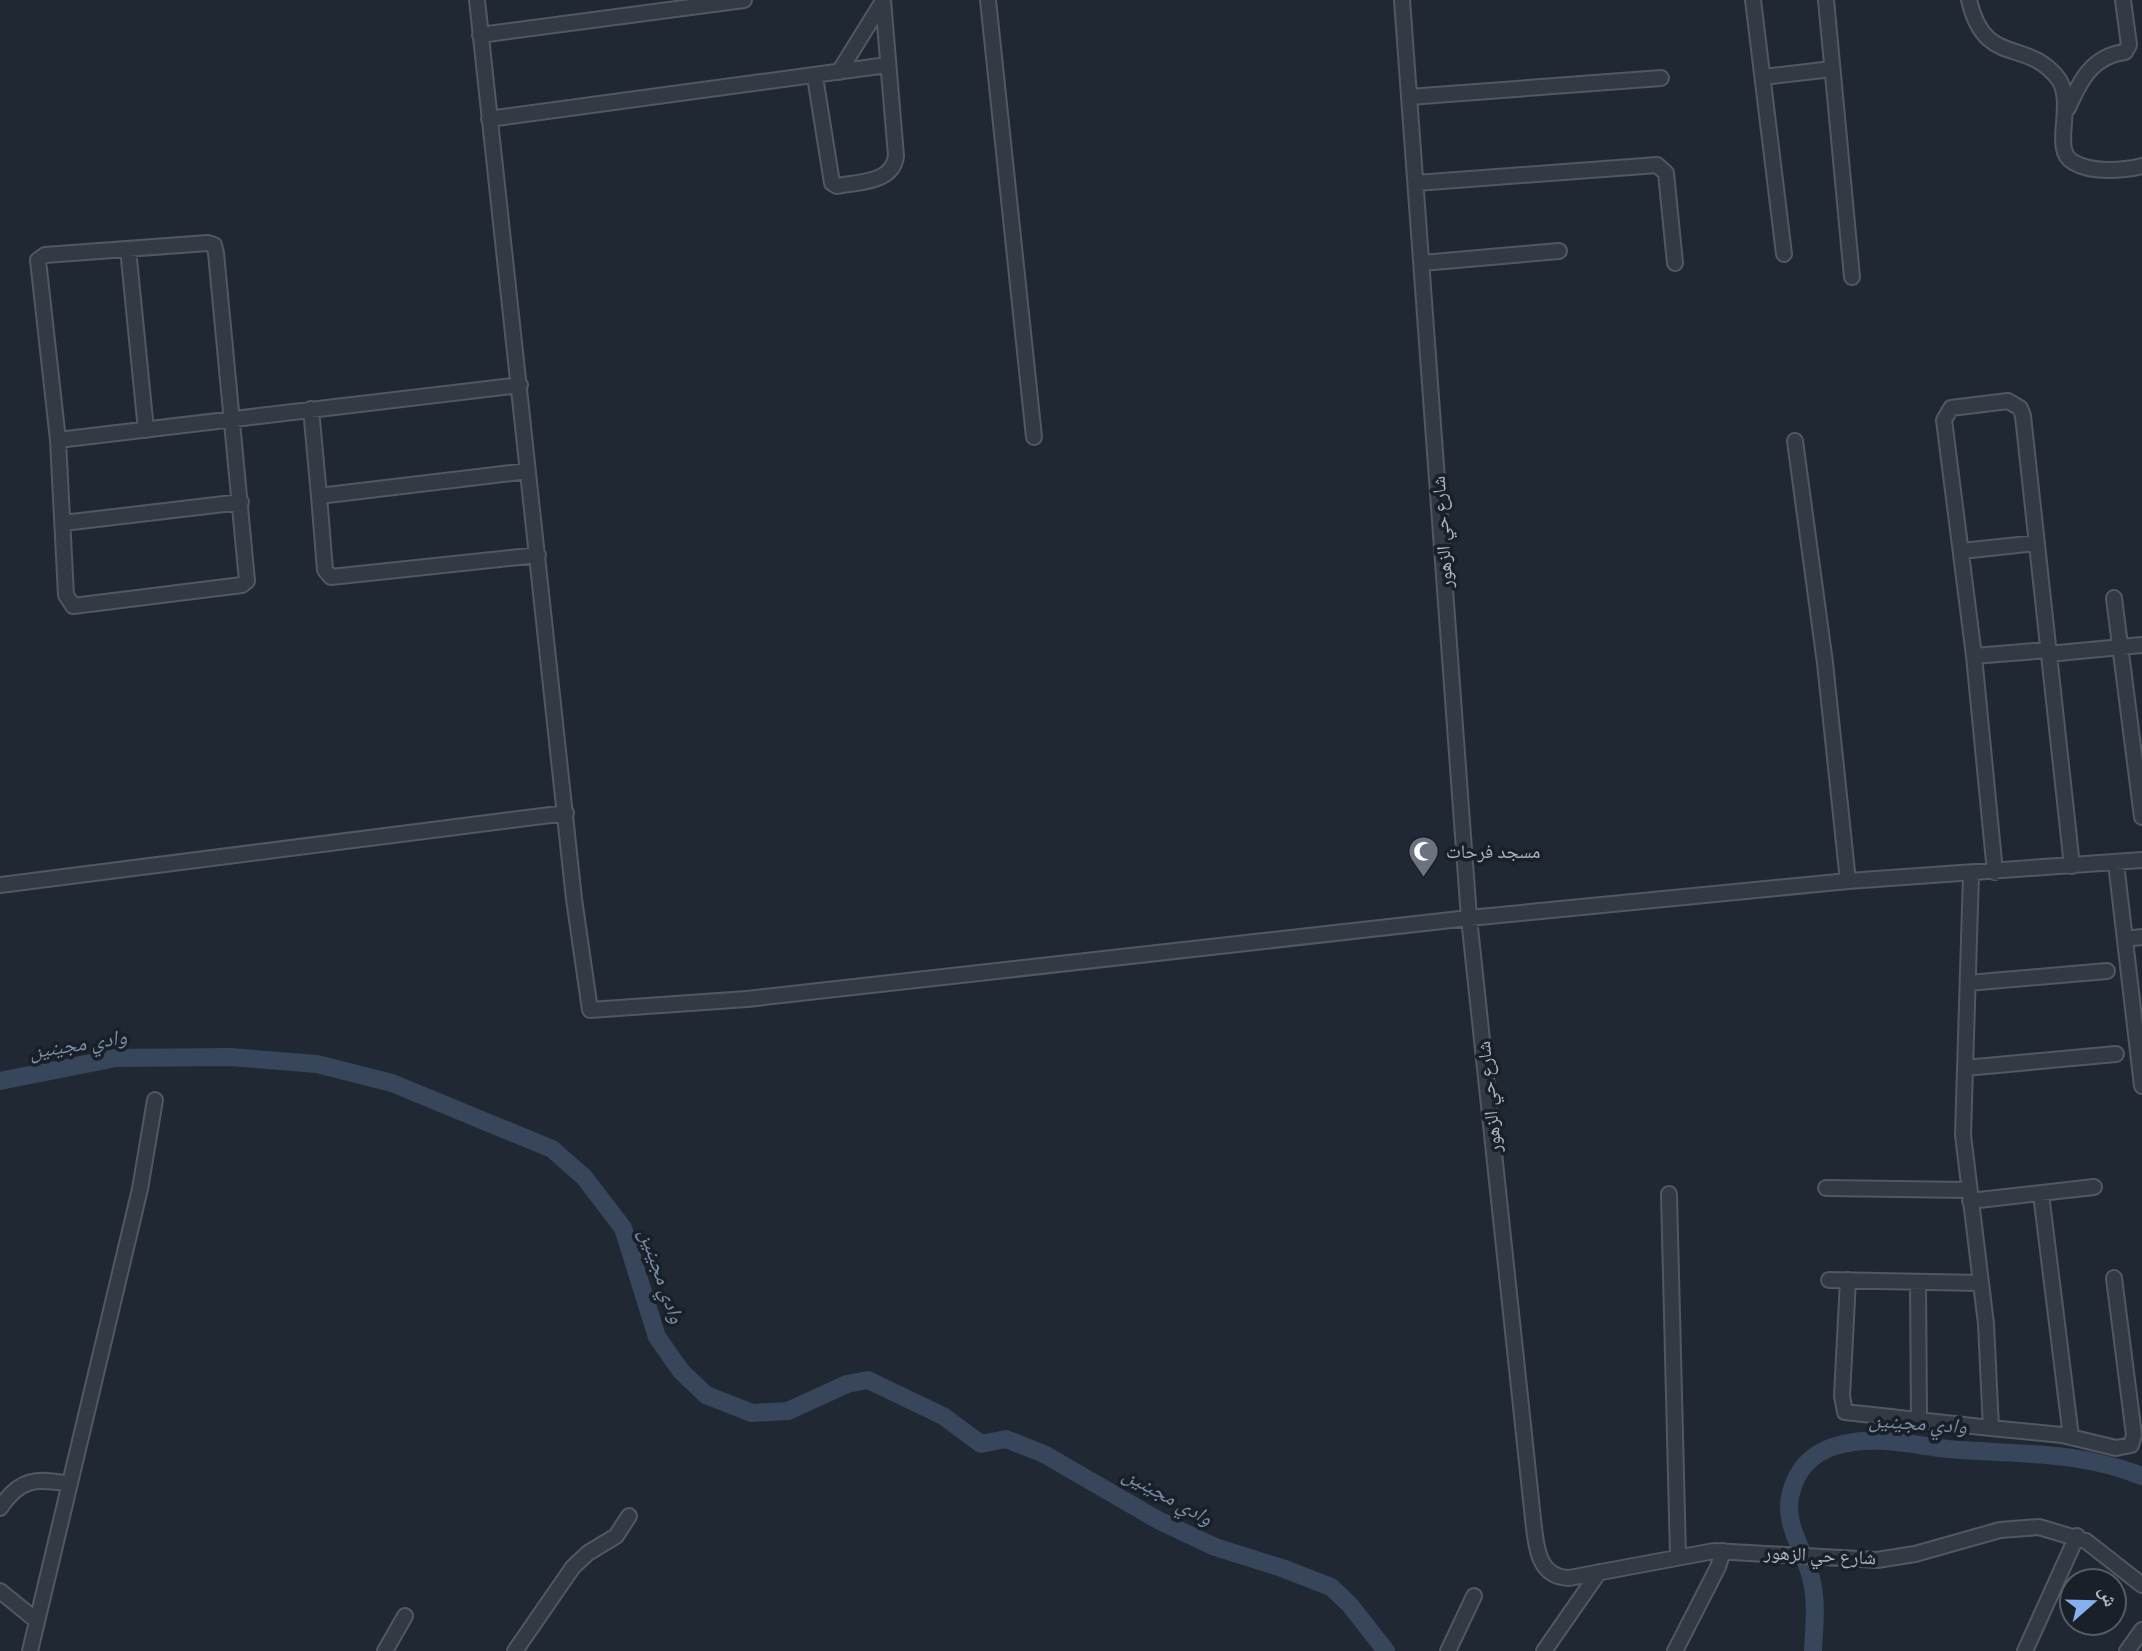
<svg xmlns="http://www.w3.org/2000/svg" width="2142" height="1651" font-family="'Roboto Condensed','Noto Naskh Arabic',sans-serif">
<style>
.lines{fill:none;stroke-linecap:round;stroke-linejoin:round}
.river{stroke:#37465b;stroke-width:18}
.minor-casing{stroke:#515862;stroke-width:18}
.minor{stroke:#333a44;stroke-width:14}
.labels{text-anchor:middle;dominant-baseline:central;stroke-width:7;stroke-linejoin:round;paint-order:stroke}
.street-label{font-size:19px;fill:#adb5c1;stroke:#192028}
.poi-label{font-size:19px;fill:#adb5c1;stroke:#192028;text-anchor:start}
.water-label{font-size:21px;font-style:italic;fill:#788da7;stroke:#192028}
</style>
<rect width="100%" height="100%" fill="#202933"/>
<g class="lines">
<path class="river" d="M 0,1081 L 116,1058 L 230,1057 L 317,1064 L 392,1083 L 552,1149 L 584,1177 L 623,1228 L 657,1337 L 681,1371 L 706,1395 L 752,1413 L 788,1411 L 847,1384 L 868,1380 L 943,1416 L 981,1444 L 1006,1439 L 1044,1454 L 1158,1520 L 1215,1547 L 1282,1568 L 1331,1587 L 1350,1605 L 1386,1651
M 1813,1651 C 1814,1628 1817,1605 1812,1582 C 1806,1549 1779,1523 1793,1486 C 1801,1463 1819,1449 1843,1444 C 1878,1436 1913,1445 1948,1449 C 2018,1455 2075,1450 2142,1476"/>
<defs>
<path id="minor" d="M 477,0 L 574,899 L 590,1010 L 747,999 L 1469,918 L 1848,881 L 2142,860
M 988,0 L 1034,437
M 1402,0 L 1469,918 L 1533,1519 C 1536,1545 1537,1577 1569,1578 L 1714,1551 L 1877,1560 L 1915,1554 L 2000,1530 L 2039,1527 L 2086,1541 L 2142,1585
M 1753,0 L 1784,254
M 1826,0 L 1852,277
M 1969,0 C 1985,68 2024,37 2057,77 C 2077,101 2050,150 2073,162 C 2091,173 2122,171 2142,166
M 480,35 L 744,0
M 839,72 L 883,1
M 815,77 L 832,183 L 837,186 C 858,182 893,183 896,156 L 883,0
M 1763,77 L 1832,69
M 1409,97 L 1661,78
M 2068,108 C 2080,81 2092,56 2125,52 L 2129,45 L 2123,0
M 489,119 L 887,65
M 1416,183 L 1657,165 L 1666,173 L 1675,263
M 208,243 L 214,245 L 216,253 L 247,581 L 242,585 L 73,606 L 66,595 L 58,440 L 38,260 L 45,255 Z
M 128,249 L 146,430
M 1422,263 L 1559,251
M 311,409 L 319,496
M 58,440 L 520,385
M 1795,441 L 1825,663 L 1848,881
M 528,471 L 319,496 L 325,570 L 331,577 L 538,555
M 63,523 L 241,502
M 1962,551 L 2037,543
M 2114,598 L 2142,817
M 2048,654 L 2142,645
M 1974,656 L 2048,650
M 2116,863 L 2142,1086
M 1995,872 L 1974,656 L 1944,420 L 1951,408 L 2008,401 L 2020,408 L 2023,416 L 2072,866
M 0,885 L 566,813
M 2125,939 L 2142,937
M 1968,983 L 2107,971
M 1965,1068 L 2116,1054
M 1826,1188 L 1968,1190
M 1669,1194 L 1678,1556
M 2041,1194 L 2071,1437
M 1970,1201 L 2094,1187
M 1829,1280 L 1981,1283
M 1848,1280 L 1842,1396 L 1845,1412 L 1991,1428 L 1986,1324 L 1963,1135 L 1971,874
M 1918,1282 L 1919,1420
M 1991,1428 L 2062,1435 L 2116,1448 L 2131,1445 L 2134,1435 L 2114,1278
M 0,1508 C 20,1478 36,1478 70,1484
M 0,1591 L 37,1621
M 30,1651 L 140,1189 L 155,1100
M 385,1651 L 405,1616
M 515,1651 L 573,1567 L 588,1553 L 616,1536 L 629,1516
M 1448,1651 L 1474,1596
M 1544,1651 L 1599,1572
M 1675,1651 L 1718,1567 L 1723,1551
M 2025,1651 L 2077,1536
M 2127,1651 L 2142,1630"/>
</defs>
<use href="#minor" class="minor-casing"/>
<use href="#minor" class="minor"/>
</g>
<defs>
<symbol id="mosque-pin" viewBox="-11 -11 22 30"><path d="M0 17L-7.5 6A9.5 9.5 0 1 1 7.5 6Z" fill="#6b7280" stroke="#192028"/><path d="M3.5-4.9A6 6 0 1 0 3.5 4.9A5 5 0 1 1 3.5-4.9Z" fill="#fff"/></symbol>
</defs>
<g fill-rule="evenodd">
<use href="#mosque-pin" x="1406" y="834" width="35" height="47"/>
</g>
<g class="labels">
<g class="street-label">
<text transform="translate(1442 532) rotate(-94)">شارع حي الزهور</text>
<text transform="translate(1489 1097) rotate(-96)">شارع حي الزهور</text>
<text transform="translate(1820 1555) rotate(3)">شارع حي الزهور</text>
</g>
<g class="poi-label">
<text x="1446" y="851">مسجد فرحات</text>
</g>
<g class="water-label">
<text transform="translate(78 1044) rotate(-9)">وادي مجينين</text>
<text transform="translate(662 1276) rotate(71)">وادي مجينين</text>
<text transform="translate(1918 1423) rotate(4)">وادي مجينين</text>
<text transform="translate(1168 1496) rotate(29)">وادي مجينين</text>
</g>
</g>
<g transform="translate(2093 1602) rotate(70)"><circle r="33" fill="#192028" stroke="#545c65" stroke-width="2"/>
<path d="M0-5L12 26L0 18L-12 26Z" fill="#86b0ed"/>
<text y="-10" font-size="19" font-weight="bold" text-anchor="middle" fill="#adb5c1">ش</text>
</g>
</svg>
